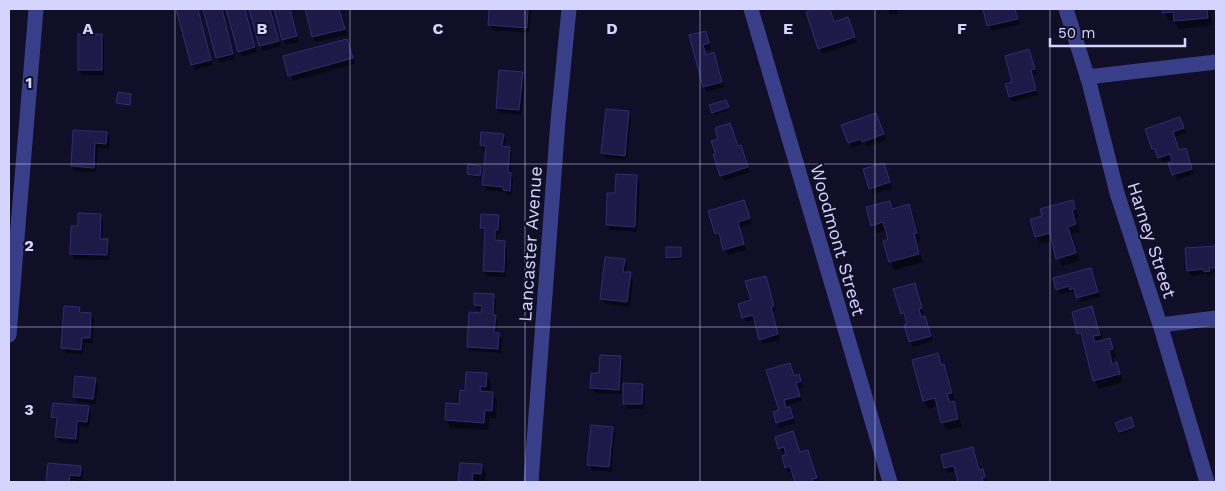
<svg xmlns="http://www.w3.org/2000/svg" width="1225" height="491" font-family="'Work Sans',sans-serif">
<style>
.shadow{fill:#0007}
.building{fill:#1e1a48;stroke:#322b75}
.lines{fill:none;stroke-linecap:round;stroke-linejoin:round}
.street{stroke:#383e87;stroke-width:15}
.grid{fill:none;stroke:#d5d4ff;stroke-width:1;stroke-opacity:0.55}
.labels{text-anchor:middle;dominant-baseline:central;stroke-width:4;stroke-linejoin:round;paint-order:stroke}
.street-label{font-size:18px;fill:#d5d4ff;stroke:#100f27}
.grid-label{font-size:16px;text-anchor:middle;font-weight:bold;fill:#d5d4ff;stroke:#100f27;stroke-width:4;stroke-linejoin:round;paint-order:stroke}
</style>
<rect width="100%" height="100%" fill="#100f27"/>
<path class="shadow" d="M 177,9 L 199,9 L 213,65 L 195,70 L 192,65 Z
M 204,9 L 222,9 L 235,59 L 220,63 L 217,58 Z
M 227,9 L 246,9 L 257,52 L 242,57 L 239,51 Z
M 251,9 L 271,9 L 281,46 L 263,51 L 260,45 Z
M 275,9 L 291,9 L 299,42 L 286,45 L 283,40 Z
M 306,9 L 340,9 L 347,35 L 316,42 L 313,37 Z
M 491,9 L 531,9 L 529,33 L 493,30 L 490,25 Z
M 820,9 L 830,9 L 835,23 L 848,19 L 857,42 L 822,54 L 808,13 Z
M 888,9 L 897,9 L 898,14 L 889,15 Z
M 985,9 L 1016,9 L 1020,24 L 992,31 L 989,26 Z
M 1163,9 L 1210,9 L 1212,25 L 1179,29 L 1174,20 L 1168,20 Z
M 705,32 L 711,49 L 705,50 L 706,56 L 714,54 L 717,59 L 724,87 L 707,92 L 704,87 L 691,36 Z
M 79,35 L 101,35 L 104,40 L 104,75 L 82,75 L 79,70 Z
M 347,40 L 355,64 L 293,81 L 285,57 Z
M 1029,51 L 1037,74 L 1033,75 L 1038,95 L 1013,102 L 1010,97 L 1013,83 Z
M 522,73 L 525,78 L 521,115 L 500,113 L 497,108 Z
M 727,103 L 729,110 L 714,115 L 713,113 Z
M 628,113 L 631,118 L 627,160 L 605,158 L 602,153 Z
M 875,114 L 886,140 L 867,147 L 865,143 L 852,148 L 843,126 Z
M 1180,118 L 1186,133 L 1175,137 L 1180,151 L 1185,150 L 1188,155 L 1194,174 L 1177,180 L 1170,164 L 1174,163 L 1173,159 L 1162,162 L 1157,153 L 1156,153 L 1153,148 Z
M 730,125 L 739,147 L 740,146 L 743,152 L 750,172 L 724,181 L 715,155 L 717,154 L 720,139 Z
M 75,131 L 107,134 L 110,139 L 109,149 L 98,148 L 96,172 L 75,171 L 72,166 Z
M 482,133 L 503,135 L 506,140 L 505,148 L 509,148 L 512,153 L 510,174 L 513,179 L 512,195 L 507,195 L 506,192 L 487,190 L 484,185 L 487,151 L 484,150 L 481,145 Z
M 884,164 L 892,188 L 873,194 L 870,188 Z
M 480,167 L 481,178 L 470,176 L 469,174 Z
M 636,177 L 640,182 L 637,232 L 610,230 L 607,225 L 616,195 Z
M 1072,201 L 1079,217 L 1076,218 L 1080,232 L 1072,234 L 1079,261 L 1062,266 L 1058,258 L 1053,241 L 1041,244 L 1036,236 L 1043,217 Z
M 744,202 L 752,224 L 740,227 L 746,250 L 728,255 L 721,238 L 719,239 L 716,234 L 709,212 Z
M 890,202 L 894,210 L 909,206 L 913,213 L 921,241 L 917,242 L 923,262 L 895,270 L 890,262 L 884,242 L 889,240 L 886,230 L 877,233 L 872,225 Z
M 100,216 L 103,221 L 102,240 L 107,241 L 110,246 L 109,260 L 74,259 L 71,253 L 79,228 Z
M 498,216 L 501,221 L 500,234 L 497,234 L 497,242 L 504,242 L 507,247 L 506,277 L 487,276 L 484,271 L 486,233 L 481,228 Z
M 1216,247 L 1216,273 L 1212,273 L 1212,276 L 1208,277 L 1207,274 L 1191,276 L 1188,270 L 1186,249 Z
M 680,248 L 682,259 L 668,260 L 667,257 Z
M 624,260 L 627,265 L 626,273 L 630,274 L 633,279 L 630,307 L 605,304 L 602,299 Z
M 1091,269 L 1100,297 L 1081,302 L 1077,294 L 1074,294 L 1072,291 L 1060,295 L 1057,289 Z
M 765,277 L 768,282 L 776,311 L 773,312 L 780,340 L 763,344 L 755,320 L 746,322 L 743,317 Z
M 914,284 L 924,314 L 921,314 L 922,319 L 925,318 L 928,323 L 933,341 L 913,347 L 910,342 L 906,318 L 905,318 L 902,313 Z
M 493,295 L 496,300 L 495,317 L 498,321 L 497,334 L 502,339 L 501,353 L 471,351 L 468,346 L 482,311 L 478,310 L 475,305 Z
M 79,308 L 82,313 L 91,314 L 94,319 L 92,343 L 84,343 L 83,354 L 66,353 L 63,348 Z
M 1091,308 L 1096,316 L 1103,341 L 1109,340 L 1114,347 L 1116,357 L 1113,358 L 1114,364 L 1116,364 L 1120,372 L 1123,382 L 1099,389 L 1095,381 L 1084,342 L 1079,334 L 1073,313 Z
M 937,355 L 948,373 L 955,401 L 952,402 L 958,411 L 962,427 L 947,430 L 943,423 L 938,406 L 928,409 L 924,401 L 913,361 Z
M 620,358 L 623,363 L 621,394 L 595,393 L 591,388 L 600,375 Z
M 789,365 L 794,377 L 798,376 L 801,381 L 803,387 L 798,388 L 802,401 L 786,406 L 792,414 L 795,423 L 780,428 L 777,423 Z
M 486,374 L 491,382 L 490,393 L 493,393 L 497,401 L 496,418 L 489,418 L 488,430 L 451,428 L 446,420 L 460,406 L 466,392 Z
M 95,379 L 98,385 L 96,404 L 78,402 L 75,397 Z
M 642,385 L 645,391 L 644,409 L 627,409 L 624,403 Z
M 88,408 L 91,413 L 89,427 L 80,426 L 78,444 L 60,442 L 56,437 L 58,422 L 56,422 L 53,417 Z
M 1132,421 L 1135,429 L 1121,434 L 1120,432 Z
M 612,428 L 615,433 L 611,472 L 592,470 L 589,464 Z
M 793,433 L 800,454 L 808,451 L 811,456 L 819,482 L 796,482 L 793,471 L 789,472 L 786,467 L 788,456 L 787,452 L 783,454 L 780,448 Z
M 972,448 L 976,453 L 980,471 L 982,471 L 987,482 L 959,482 L 956,471 L 948,473 L 945,468 Z
M 49,464 L 80,467 L 83,473 L 82,481 L 72,480 L 72,482 L 47,482 Z
M 461,464 L 481,466 L 486,473 L 485,481 L 459,482 Z"/>
<path class="building" d="M 176,9 L 198,9 L 211,60 L 191,65 Z
M 203,9 L 222,9 L 233,54 L 216,58 Z
M 226,9 L 245,9 L 255,47 L 238,52 Z
M 249,9 L 270,9 L 279,41 L 259,46 Z
M 274,9 L 290,9 L 297,36 L 282,40 Z
M 305,9 L 339,9 L 345,29 L 312,37 Z
M 489,9 L 528,9 L 527,28 L 488,25 Z
M 816,9 L 830,9 L 834,22 L 848,17 L 855,37 L 818,49 L 806,12 Z
M 983,9 L 1015,9 L 1018,19 L 987,26 Z
M 1162,9 L 1207,9 L 1208,18 L 1174,21 L 1173,12 L 1162,13 Z
M 706,31 L 709,43 L 703,45 L 706,55 L 714,52 L 722,82 L 703,87 L 689,35 Z
M 78,34 L 102,34 L 102,70 L 78,70 Z
M 347,39 L 353,58 L 288,76 L 283,56 Z
M 1029,49 L 1035,69 L 1031,70 L 1036,90 L 1009,97 L 1005,84 L 1012,82 L 1005,56 Z
M 499,70 L 523,72 L 519,110 L 496,108 Z
M 118,92 L 131,94 L 130,105 L 116,103 Z
M 726,100 L 729,107 L 712,113 L 709,105 Z
M 606,109 L 629,111 L 625,156 L 601,153 Z
M 876,113 L 884,134 L 862,142 L 861,139 L 848,143 L 841,125 Z
M 1180,117 L 1184,128 L 1173,132 L 1179,150 L 1186,148 L 1192,169 L 1172,175 L 1168,163 L 1172,162 L 1170,154 L 1158,158 L 1154,148 L 1152,149 L 1145,129 Z
M 730,123 L 738,146 L 741,145 L 748,167 L 720,176 L 713,154 L 716,154 L 711,141 L 718,139 L 715,128 Z
M 73,130 L 107,132 L 106,144 L 95,143 L 94,168 L 71,166 Z
M 481,132 L 504,134 L 502,146 L 510,147 L 508,172 L 511,173 L 510,191 L 503,190 L 503,187 L 482,185 L 486,146 L 480,145 Z
M 884,163 L 890,182 L 869,189 L 863,169 Z
M 468,164 L 481,166 L 480,176 L 467,174 Z
M 616,174 L 637,175 L 635,227 L 606,225 L 607,193 L 615,193 Z
M 744,200 L 750,218 L 738,222 L 744,244 L 723,250 L 719,233 L 715,234 L 708,211 Z
M 1073,200 L 1075,209 L 1072,210 L 1076,224 L 1068,227 L 1076,253 L 1056,259 L 1050,233 L 1035,237 L 1030,219 L 1042,216 L 1040,209 Z
M 890,201 L 892,209 L 909,204 L 917,233 L 914,234 L 919,254 L 889,262 L 883,241 L 888,239 L 883,222 L 871,226 L 866,207 Z
M 78,213 L 101,214 L 100,239 L 108,239 L 107,255 L 70,254 L 71,226 L 78,226 Z
M 481,214 L 499,215 L 498,230 L 495,230 L 495,240 L 505,241 L 504,272 L 483,271 L 485,228 L 480,228 Z
M 1216,246 L 1216,268 L 1209,268 L 1210,271 L 1204,272 L 1204,269 L 1187,271 L 1185,248 Z
M 666,247 L 681,247 L 681,257 L 666,258 Z
M 605,257 L 625,259 L 623,272 L 631,272 L 627,302 L 600,299 Z
M 1091,268 L 1098,292 L 1076,298 L 1074,288 L 1070,290 L 1069,286 L 1056,290 L 1053,278 Z
M 766,276 L 774,306 L 771,307 L 778,334 L 759,340 L 753,315 L 742,318 L 738,304 L 751,300 L 745,281 Z
M 915,283 L 922,308 L 919,309 L 921,317 L 925,316 L 931,336 L 909,342 L 904,325 L 907,324 L 904,313 L 901,314 L 893,289 Z
M 474,293 L 494,294 L 493,315 L 496,315 L 494,332 L 499,333 L 498,349 L 467,347 L 469,312 L 481,313 L 482,306 L 474,305 Z
M 64,306 L 80,307 L 79,312 L 91,313 L 90,338 L 82,338 L 81,350 L 61,348 Z
M 1092,306 L 1100,335 L 1093,336 L 1095,342 L 1110,338 L 1113,349 L 1109,350 L 1112,364 L 1117,362 L 1120,374 L 1093,381 L 1081,333 L 1077,334 L 1072,312 Z
M 938,353 L 941,365 L 944,364 L 952,393 L 947,394 L 950,402 L 954,401 L 958,419 L 941,423 L 935,398 L 923,401 L 912,360 Z
M 600,355 L 621,356 L 619,390 L 590,388 L 591,373 L 599,373 Z
M 790,363 L 794,376 L 799,374 L 801,381 L 796,383 L 800,396 L 784,400 L 786,408 L 790,407 L 793,418 L 776,423 L 773,412 L 779,410 L 766,370 Z
M 466,372 L 487,373 L 486,387 L 481,386 L 480,391 L 493,392 L 492,411 L 485,410 L 484,423 L 445,420 L 446,403 L 459,404 L 460,390 L 465,391 Z
M 75,376 L 96,378 L 93,399 L 73,397 Z
M 623,383 L 643,384 L 642,404 L 623,404 Z
M 53,403 L 89,406 L 87,422 L 77,421 L 76,439 L 55,437 L 57,418 L 51,417 Z
M 1131,417 L 1134,427 L 1119,432 L 1115,423 Z
M 591,425 L 613,427 L 609,467 L 587,465 Z
M 793,431 L 800,452 L 808,450 L 817,478 L 812,479 L 813,482 L 795,482 L 790,466 L 785,468 L 782,456 L 786,455 L 784,447 L 778,449 L 775,437 Z
M 973,447 L 979,470 L 983,469 L 985,477 L 982,478 L 983,482 L 958,482 L 954,466 L 944,468 L 941,455 Z
M 48,463 L 81,466 L 80,476 L 70,475 L 69,482 L 46,482 Z
M 460,463 L 482,464 L 481,474 L 473,473 L 472,481 L 483,482 L 458,482 Z"/>
<g class="lines">
<path class="street" d="M 751,9 L 890,482
M 1066,9 L 1089,82 L 1117,193 L 1162,331 L 1207,482
M 1087,77 L 1216,62
M 1160,325 L 1216,318
M 9,335 L 36,9
M 531,482 L 558,121 L 569,9"/>
</g>
<path class="grid" d="M 175,9 L 175,482M 350,9 L 350,482M 525,9 L 525,482M 700,9 L 700,482M 875,9 L 875,482M 1050,9 L 1050,482M 9,164 L 1216,164M 9,327 L 1216,327"/>
<g class="labels">
<g class="street-label">
<text transform="translate(838 240) rotate(74)">Woodmont Street</text>
<text transform="translate(1152 240) rotate(72)">Harney Street</text>
<text transform="translate(530 244) rotate(-86)">Lancaster Avenue</text>
</g>
</g>
<g class="grid-label">
<text x="88" y="34">A</text>
<text x="262" y="34">B</text>
<text x="438" y="34">C</text>
<text x="612" y="34">D</text>
<text x="788" y="34">E</text>
<text x="962" y="34">F</text>
<text x="29" y="88">1</text>
<text x="29" y="251">2</text>
<text x="29" y="415">3</text>
</g>
<rect width="1225" height="491" fill="none" stroke="#d5d4ff" stroke-width="20"/>
<path d="M1050 38v8h135v-8" fill="none" stroke="#d5d4ff" stroke-width="2.5"/>
<text x="1058" y="38" font-size="15" fill="#d5d4ff" stroke="#100f27" stroke-width="4" paint-order="stroke">50 m</text>
</svg>
